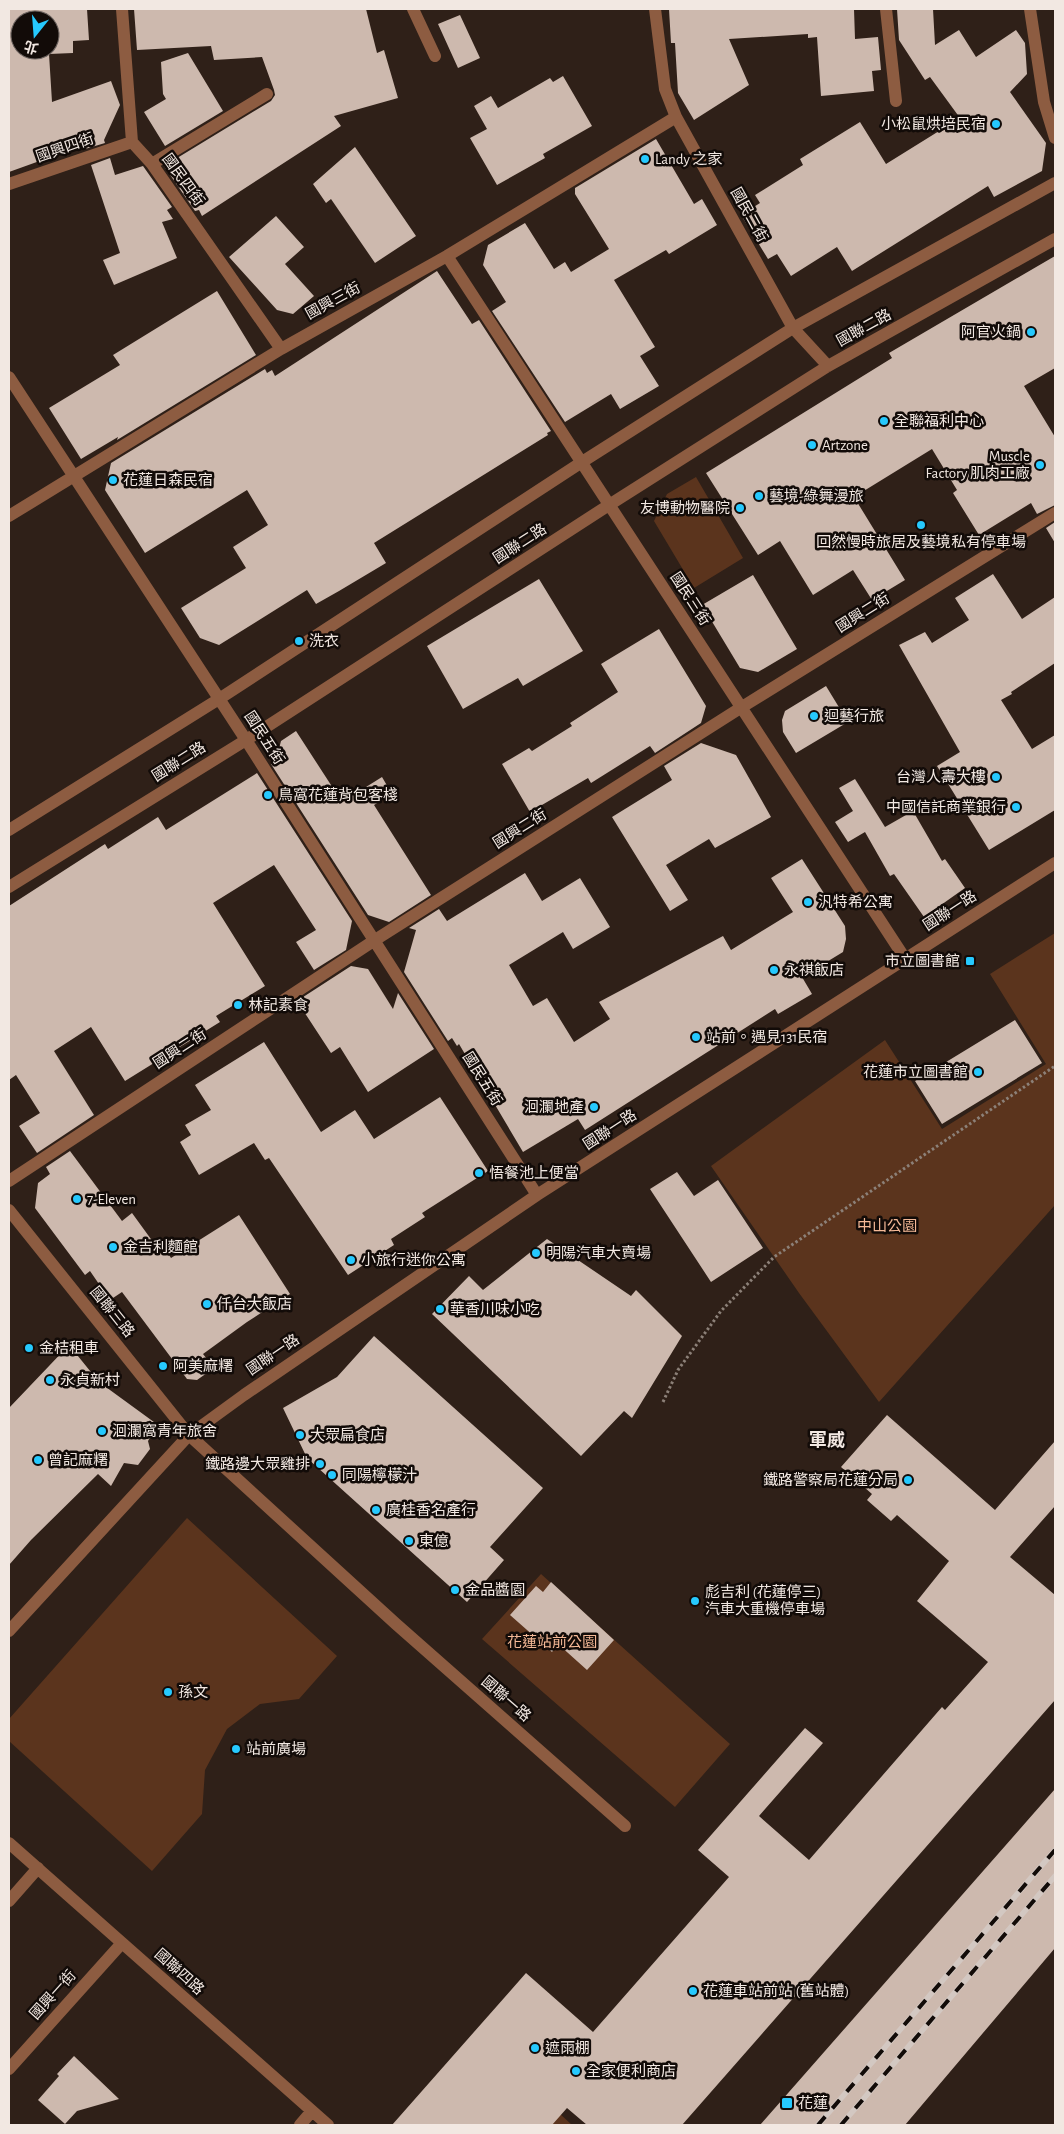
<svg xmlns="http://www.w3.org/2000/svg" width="1064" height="2134" font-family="'Alegreya Sans','Noto Sans TC',sans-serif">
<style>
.green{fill:#5b341d}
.building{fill:#cdb9ae;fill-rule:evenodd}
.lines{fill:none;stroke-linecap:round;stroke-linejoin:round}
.path{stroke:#8c8078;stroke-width:3;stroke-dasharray:2.5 2.5;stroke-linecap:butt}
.minor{stroke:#8d5c41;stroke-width:12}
.rail-casing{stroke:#d3c8c2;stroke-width:5.5}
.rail{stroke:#120b08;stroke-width:4;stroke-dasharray:11;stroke-linecap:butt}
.poi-dot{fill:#26c9fe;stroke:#120b08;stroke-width:2}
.labels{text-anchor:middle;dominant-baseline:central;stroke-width:5;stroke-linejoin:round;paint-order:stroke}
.poi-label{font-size:15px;fill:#f2e8e2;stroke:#120b08;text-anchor:start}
.street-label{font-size:15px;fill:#f2e8e2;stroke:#120b08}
.park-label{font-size:15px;fill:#f5b997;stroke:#120b08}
.quarter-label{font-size:18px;font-weight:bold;fill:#f2e8e2;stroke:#120b08}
</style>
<rect width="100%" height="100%" fill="#2f2018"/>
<path class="green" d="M 696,477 L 743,558 L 694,588 L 654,521 L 667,494 Z
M 1055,933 L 1055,1205 L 879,1402 L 799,1293 L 711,1166 L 885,1040 L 942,1129 L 1046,1064 L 990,974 Z
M 187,1518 L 337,1656 L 299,1699 L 260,1704 L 227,1729 L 205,1770 L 202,1814 L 152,1871 L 9,1741 L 9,1719 Z
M 541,1574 L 730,1744 L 675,1807 L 482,1639 Z
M 559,2113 L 572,2125 L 549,2125 Z"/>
<path class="building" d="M 9,9 L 87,9 L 89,40 L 73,41 L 73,53 L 49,54 L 52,102 L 111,81 L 120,105 L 104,140 L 105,143 L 85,149 L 84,145 L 9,172 ZM 20,20 L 50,20 L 50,50 L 20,50 Z
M 134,9 L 366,9 L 377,53 L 384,50 L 398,98 L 334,116 L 341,126 L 202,216 L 199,210 L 195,211 L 164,166 L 271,101 L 275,95 L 274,90 L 262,57 L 214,60 L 211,46 L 137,50 Z
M 669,9 L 854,9 L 855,39 L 878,37 L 881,70 L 872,71 L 874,91 L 821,96 L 817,37 L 808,38 L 808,34 L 729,39 L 749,85 L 694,120 L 678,93 L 675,43 L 671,43 Z
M 897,9 L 933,9 L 935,45 L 959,30 L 976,57 L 1016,30 L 1025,43 L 1027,74 L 1010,92 L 1046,143 L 1042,171 L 994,197 L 988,186 L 852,271 L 837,247 L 791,276 L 777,254 L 768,259 L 741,215 L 760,203 L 755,195 L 803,165 L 800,159 L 860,122 L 886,164 L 960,118 L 930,77 L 925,80 L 899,40 Z
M 460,15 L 480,58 L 458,68 L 438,24 Z
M 188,53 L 223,111 L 165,146 L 144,112 L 166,99 L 163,94 L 161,62 Z
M 563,76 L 592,126 L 543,154 L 545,158 L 497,185 L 470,138 L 487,129 L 474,106 L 491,96 L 498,108 L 550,78 L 553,82 Z
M 656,139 L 694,204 L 702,199 L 717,225 L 669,254 L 666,250 L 614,280 L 655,347 L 640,356 L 659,386 L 620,409 L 611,394 L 565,422 L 492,311 L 506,302 L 483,265 L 488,245 L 525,223 L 554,269 L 565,262 L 571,272 L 609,249 L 575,194 L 575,188 Z
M 355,147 L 416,236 L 375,263 L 331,199 L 326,203 L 313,184 Z
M 110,158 L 115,175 L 143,166 L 172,207 L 167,210 L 173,219 L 162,222 L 177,258 L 114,285 L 103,260 L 120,253 L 91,165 Z
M 276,216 L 304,247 L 285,264 L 314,296 L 293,314 L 277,310 L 229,257 Z
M 1055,256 L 1055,368 L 1024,386 L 1055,437 L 1055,505 L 1037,514 L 1031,503 L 979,535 L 953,493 L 957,490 L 932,449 L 854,497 L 905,580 L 872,600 L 853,570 L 813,595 L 780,541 L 758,555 L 706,473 L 892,358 L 889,353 Z
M 437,271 L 472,324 L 479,320 L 551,431 L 547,433 L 548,435 L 374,543 L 386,563 L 339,591 L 316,604 L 307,590 L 219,645 L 200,638 L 181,608 L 246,568 L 233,547 L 268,525 L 247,490 L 145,553 L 105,490 L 111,463 L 265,369 L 267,373 L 272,370 L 275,376 Z
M 217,291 L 256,355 L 117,440 L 118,437 L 81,459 L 49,408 L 120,365 L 113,355 Z
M 1055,522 L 1055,543 L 1046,528 Z
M 993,574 L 1022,619 L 1055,597 L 1055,663 L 1011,692 L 1012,694 L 1001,700 L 1032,749 L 1055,735 L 1055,810 L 989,850 L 937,766 L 960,752 L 899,645 L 925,632 L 932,643 L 969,620 L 955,598 Z
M 753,575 L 797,649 L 758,672 L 740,668 L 702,605 Z
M 539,579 L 583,651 L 523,686 L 518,678 L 463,709 L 427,646 Z
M 659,629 L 706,706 L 701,723 L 655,753 L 650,746 L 591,783 L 588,778 L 530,812 L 502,764 L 529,748 L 532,751 L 572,726 L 570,723 L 618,692 L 601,664 Z
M 826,686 L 848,722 L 796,753 L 783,732 L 782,720 L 785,711 Z
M 296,731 L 342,802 L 382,777 L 392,794 L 374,805 L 431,895 L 389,922 L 368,915 L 271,764 L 276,761 L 281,741 Z
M 701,743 L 736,755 L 771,817 L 715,848 L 709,839 L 666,865 L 688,900 L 670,911 L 612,817 L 672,780 L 664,766 Z
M 257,773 L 352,921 L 346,950 L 314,970 L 296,942 L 316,930 L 274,865 L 213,903 L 265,986 L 216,1016 L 220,1022 L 125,1081 L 91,1027 L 54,1051 L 94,1115 L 37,1153 L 19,1126 L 40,1113 L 16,1075 L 9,1080 L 9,906 L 105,844 L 108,849 L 158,817 L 166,830 Z
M 855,779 L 885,827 L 913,811 L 942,861 L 945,859 L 965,888 L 924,917 L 894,874 L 890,876 L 865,832 L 848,842 L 835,822 L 853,811 L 839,788 Z
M 802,859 L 845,926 L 846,939 L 843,952 L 802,977 L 812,994 L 778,1014 L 775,1009 L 585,1130 L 578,1119 L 523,1152 L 459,1044 L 457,1046 L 452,1038 L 448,1041 L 404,972 L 416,930 L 409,928 L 439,909 L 447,921 L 525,873 L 542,901 L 580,878 L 610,927 L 573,949 L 563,932 L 509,965 L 533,1006 L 547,998 L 574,1042 L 610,1019 L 599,1002 L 723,936 L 731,950 L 793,912 L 771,878 Z
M 351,966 L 368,969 L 393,1009 L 398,993 L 434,1049 L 368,1092 L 340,1047 L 331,1053 L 297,1001 Z
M 1015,1020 L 1042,1063 L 942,1124 L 915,1081 Z
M 264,1042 L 321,1132 L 355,1110 L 374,1139 L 440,1097 L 488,1171 L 422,1213 L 425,1217 L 391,1239 L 394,1245 L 348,1275 L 269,1158 L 265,1160 L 254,1143 L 199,1175 L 180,1142 L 191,1135 L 185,1125 L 211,1110 L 195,1085 Z
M 70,1151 L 122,1221 L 132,1213 L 156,1246 L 161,1242 L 171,1258 L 239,1215 L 290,1294 L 247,1322 L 203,1354 L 214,1368 L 197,1380 L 187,1379 L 122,1292 L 110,1300 L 90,1271 L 85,1275 L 35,1208 L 38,1183 L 50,1174 L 46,1167 Z
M 677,1172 L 694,1196 L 718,1180 L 763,1248 L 711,1282 L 650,1189 Z
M 547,1239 L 631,1296 L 636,1290 L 682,1336 L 632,1418 L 624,1411 L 581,1456 L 432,1314 L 469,1276 L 483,1290 Z
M 374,1336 L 543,1488 L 490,1547 L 504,1560 L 467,1602 L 307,1458 L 283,1408 L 337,1377 Z
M 69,1345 L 99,1382 L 158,1425 L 148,1441 L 150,1449 L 138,1465 L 124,1463 L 111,1486 L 98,1474 L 31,1540 L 9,1565 L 9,1408 Z
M 887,1415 L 995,1510 L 1055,1441 L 1055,1506 L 1010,1557 L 1055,1595 L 1055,1700 L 682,2125 L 587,2125 L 567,2108 L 552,2125 L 392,2125 L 526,1973 L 593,2032 L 729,1877 L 698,1850 L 805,1728 L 823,1743 L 759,1816 L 809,1860 L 942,1707 L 945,1710 L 988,1662 L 917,1601 L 949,1561 L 897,1515 L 891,1521 L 867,1500 L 872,1494 L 841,1467 Z
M 551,1582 L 614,1640 L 587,1670 L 558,1644 L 552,1652 L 510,1615 L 536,1586 L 543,1592 Z
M 1055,1789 L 1055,1948 L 905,2125 L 760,2125 Z
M 74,2056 L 119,2099 L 77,2111 L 65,2124 L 38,2100 L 59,2076 L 57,2074 Z"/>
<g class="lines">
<path class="path" d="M 663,1402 L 678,1370 L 721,1311 L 774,1257 L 1055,1066"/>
<path class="minor" d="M 122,9 L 132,142 L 152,164 L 281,349
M 413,9 L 435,56
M 655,9 L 665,89 L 676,117 L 793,328 L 828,366
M 886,9 L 896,101
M 1030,9 L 1044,102 L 1055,138
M 152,164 L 267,94
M 9,184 L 132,142
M 447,256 L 906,960
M 9,377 L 246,740 L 537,1195
M 9,516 L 281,349 L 447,256 L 676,117
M 9,830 L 219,699 L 582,462 L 793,328 L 1055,183
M 9,887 L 246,740 L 609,505 L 828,366 L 1055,239
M 9,1181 L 375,940 L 742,707 L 1055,513
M 9,1210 L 189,1435 L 396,1624 L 625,1826
M 9,1631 L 189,1435 L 244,1395 L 537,1195 L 1055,863
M 9,1843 L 328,2125
M 9,1901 L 38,1868
M 9,2069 L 122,1943
M 300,2125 L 312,2111"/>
<defs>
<path id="rail" d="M 818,2125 L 1055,1850
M 841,2125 L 1055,1876"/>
</defs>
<use href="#rail" class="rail-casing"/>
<use href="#rail" class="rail"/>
</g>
<g class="poi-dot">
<circle cx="996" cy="124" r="5"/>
<circle cx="645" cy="159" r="5"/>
<circle cx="1031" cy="332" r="5"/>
<circle cx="884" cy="421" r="5"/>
<circle cx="812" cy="445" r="5"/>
<circle cx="1040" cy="465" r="5"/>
<circle cx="113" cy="480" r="5"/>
<circle cx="759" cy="496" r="5"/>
<circle cx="740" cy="508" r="5"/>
<circle cx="921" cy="525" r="5"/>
<circle cx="299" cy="641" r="5"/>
<circle cx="814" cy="716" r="5"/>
<circle cx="996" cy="777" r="5"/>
<circle cx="268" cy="795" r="5"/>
<circle cx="1016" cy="807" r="5"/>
<circle cx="808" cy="902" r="5"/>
<rect x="965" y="956" width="10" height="10" rx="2.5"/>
<circle cx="774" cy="970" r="5"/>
<circle cx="238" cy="1005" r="5"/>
<circle cx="696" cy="1037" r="5"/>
<circle cx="978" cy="1072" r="5"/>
<circle cx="594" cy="1107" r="5"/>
<circle cx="479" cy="1173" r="5"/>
<circle cx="77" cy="1199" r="5"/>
<circle cx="113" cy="1247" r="5"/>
<circle cx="536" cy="1253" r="5"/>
<circle cx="351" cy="1260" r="5"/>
<circle cx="207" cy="1304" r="5"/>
<circle cx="440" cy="1309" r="5"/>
<circle cx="29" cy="1348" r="5"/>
<circle cx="163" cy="1366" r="5"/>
<circle cx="50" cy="1380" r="5"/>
<circle cx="102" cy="1431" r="5"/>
<circle cx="300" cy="1435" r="5"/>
<circle cx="38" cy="1460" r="5"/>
<circle cx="320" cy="1464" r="5"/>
<circle cx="332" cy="1475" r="5"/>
<circle cx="908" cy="1480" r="5"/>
<circle cx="376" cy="1510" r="5"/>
<circle cx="409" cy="1541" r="5"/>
<circle cx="455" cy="1590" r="5"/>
<circle cx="695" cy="1601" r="5"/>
<circle cx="168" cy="1692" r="5"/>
<circle cx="236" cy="1749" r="5"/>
<circle cx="693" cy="1991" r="5"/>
<circle cx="535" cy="2048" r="5"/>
<circle cx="576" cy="2071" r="5"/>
<rect x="781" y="2097" width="12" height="12" rx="2.5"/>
</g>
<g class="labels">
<g class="poi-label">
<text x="986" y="124" text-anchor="end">小松鼠烘培民宿</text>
<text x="655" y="159">Landy 之家</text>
<text x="1021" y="332" text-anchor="end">阿官火鍋</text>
<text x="894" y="421">全聯福利中心</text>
<text x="822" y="445">Artzone</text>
<text x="1030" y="456" text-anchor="end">Muscle<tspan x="1030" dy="17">Factory 肌肉工廠</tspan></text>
<text x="123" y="480">花蓮日森民宿</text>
<text x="769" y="496">藝境-綠舞漫旅</text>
<text x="730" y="508" text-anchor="end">友博動物醫院</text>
<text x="921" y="542" text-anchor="middle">回然慢時旅居及藝境私有停車場</text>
<text x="309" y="641">洗衣</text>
<text x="824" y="716">迴藝行旅</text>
<text x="986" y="777" text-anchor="end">台灣人壽大樓</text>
<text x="278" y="795">鳥窩花蓮背包客棧</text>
<text x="1006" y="807" text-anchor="end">中國信託商業銀行</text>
<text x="818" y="902">汎特希公寓</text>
<text x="960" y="961" text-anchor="end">市立圖書館</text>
<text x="784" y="970">永祺飯店</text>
<text x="248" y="1005">林記素食</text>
<text x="706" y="1037">站前。遇見131民宿</text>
<text x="968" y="1072" text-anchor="end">花蓮市立圖書館</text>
<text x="584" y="1107" text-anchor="end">洄瀾地產</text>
<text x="489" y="1173">悟餐池上便當</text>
<text x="87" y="1199">7-Eleven</text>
<text x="123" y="1247">金吉利麵館</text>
<text x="546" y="1253">明陽汽車大賣場</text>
<text x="361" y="1260">小旅行迷你公寓</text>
<text x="217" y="1304">仟台大飯店</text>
<text x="450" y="1309">華香川味小吃</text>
<text x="39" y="1348">金桔租車</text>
<text x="173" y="1366">阿美麻糬</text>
<text x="60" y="1380">永貞新村</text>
<text x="112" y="1431">洄瀾窩青年旅舍</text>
<text x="310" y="1435">大眾扁食店</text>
<text x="48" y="1460">曾記麻糬</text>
<text x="310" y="1464" text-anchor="end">鐵路邊大眾雞排</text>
<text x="342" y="1475">同陽檸檬汁</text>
<text x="898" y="1480" text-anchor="end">鐵路警察局花蓮分局</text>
<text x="386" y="1510">廣桂香名產行</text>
<text x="419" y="1541">東億</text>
<text x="465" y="1590">金品醬園</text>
<text x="705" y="1592">彪吉利 (花蓮停三)<tspan x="705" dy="17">汽車大重機停車場</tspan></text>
<text x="178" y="1692">孫文</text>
<text x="246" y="1749">站前廣場</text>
<text x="703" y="1991">花蓮車站前站 (舊站體)</text>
<text x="545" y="2048">遮雨棚</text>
<text x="586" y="2071">全家便利商店</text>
<text x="798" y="2103">花蓮</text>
</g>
<g class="street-label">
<text transform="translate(65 148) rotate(-19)">國興四街</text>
<text transform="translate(183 180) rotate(54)">國民四街</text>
<text transform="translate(749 215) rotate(61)">國民二街</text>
<text transform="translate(333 301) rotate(-29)">國興三街</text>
<text transform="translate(864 328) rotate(-29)">國聯二路</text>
<text transform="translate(520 544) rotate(-33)">國聯二路</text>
<text transform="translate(690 599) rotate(57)">國民三街</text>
<text transform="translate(863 613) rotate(-32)">國興二街</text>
<text transform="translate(264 738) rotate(57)">國民五街</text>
<text transform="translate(179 762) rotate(-32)">國聯二路</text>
<text transform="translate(520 829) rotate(-32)">國興二街</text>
<text transform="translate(950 911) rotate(-33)">國聯一路</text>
<text transform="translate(180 1049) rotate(-33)">國興二街</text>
<text transform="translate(482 1079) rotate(58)">國民五街</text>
<text transform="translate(610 1130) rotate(-33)">國聯一路</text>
<text transform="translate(112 1312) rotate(51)">國聯三路</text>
<text transform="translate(273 1355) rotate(-34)">國聯一路</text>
<text transform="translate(506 1699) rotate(41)">國聯一路</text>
<text transform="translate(179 1972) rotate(42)">國聯四路</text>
<text transform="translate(53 1995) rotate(-48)">國興一街</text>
</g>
<g class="park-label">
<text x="887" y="1226">中山公園</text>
<text x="552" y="1642">花蓮站前公園</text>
</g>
<g class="quarter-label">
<text x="827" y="1441">軍威</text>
</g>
</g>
<rect width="1064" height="2134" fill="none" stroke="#f2e8e2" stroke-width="20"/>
<g transform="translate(35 35) rotate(197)"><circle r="24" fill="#120b08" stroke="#6c635f"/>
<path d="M0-4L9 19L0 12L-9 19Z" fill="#26c9fe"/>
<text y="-8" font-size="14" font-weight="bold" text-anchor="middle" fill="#f2e8e2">北</text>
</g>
</svg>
